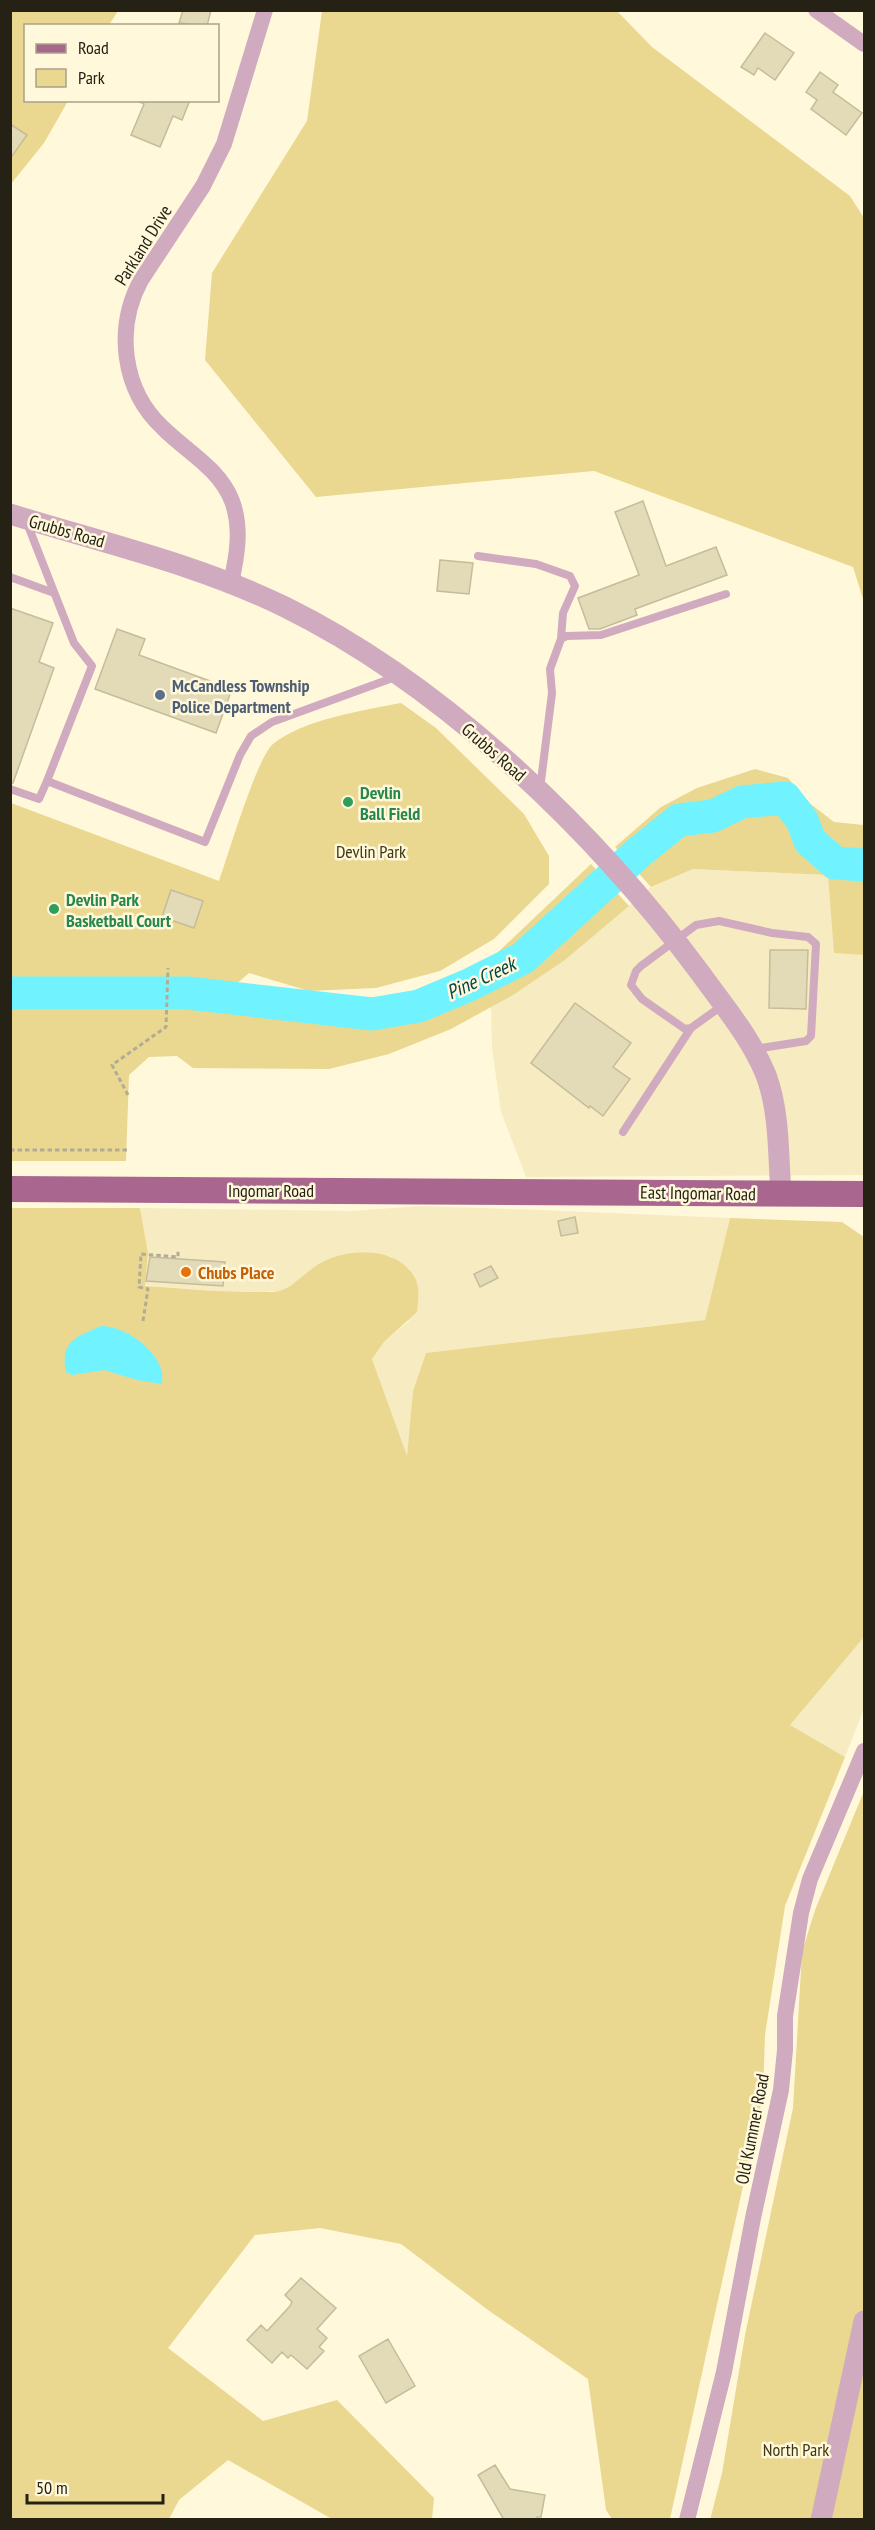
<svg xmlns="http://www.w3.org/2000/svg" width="875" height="2530" font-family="'PT Sans Narrow',sans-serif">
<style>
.built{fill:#f7ecc1}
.green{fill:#ead890}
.water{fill:#70f3ff}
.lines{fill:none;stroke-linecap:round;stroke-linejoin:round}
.river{stroke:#70f3ff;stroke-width:33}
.building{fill:#e3dab7;stroke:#c5bc9a;stroke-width:1.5}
.path{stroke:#b2ac95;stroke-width:3;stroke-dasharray:4.5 3;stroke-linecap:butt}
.service{stroke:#d0aabf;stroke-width:8}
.minor{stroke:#d0aabf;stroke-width:16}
.tertiary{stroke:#d0aabf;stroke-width:21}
.primary{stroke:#a9678f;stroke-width:26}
.service-dot{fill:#5c6f8a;stroke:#fff8db;stroke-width:2}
.leisure-dot{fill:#2e9e5b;stroke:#fff8db;stroke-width:2}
.food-dot{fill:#e8710a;stroke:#fff8db;stroke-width:2}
.labels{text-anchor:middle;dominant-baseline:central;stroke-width:5;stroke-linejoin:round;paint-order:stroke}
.street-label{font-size:18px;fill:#252215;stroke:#fff8db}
.service-label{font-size:18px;font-weight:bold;fill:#4e5e75;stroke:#fff8db;text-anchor:start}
.leisure-label{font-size:18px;font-weight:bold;fill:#27864d;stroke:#fff8db;text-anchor:start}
.park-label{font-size:18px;fill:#3f360d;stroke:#fff8db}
.food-label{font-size:18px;font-weight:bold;fill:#c56008;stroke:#fff8db;text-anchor:start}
.water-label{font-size:20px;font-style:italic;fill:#044449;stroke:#fff8db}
</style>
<rect width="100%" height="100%" fill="#fff8db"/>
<path class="built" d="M 693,869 L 829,875 L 834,952 L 864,955 L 864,1175 L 526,1177 L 501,1112 L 492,1048 L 491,1007 L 565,960 L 651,887 Z
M 420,1206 L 540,1210 L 730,1218 L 705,1320 L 426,1353 L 413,1391 L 407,1458 L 372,1359 L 384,1342 L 409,1321 L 392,1257 L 370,1252 L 345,1255 L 280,1291 L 225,1292 L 144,1285 L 148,1253 L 140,1208 L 351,1211 Z
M 864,1637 L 864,1709 L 845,1757 L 789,1725 Z"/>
<path class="green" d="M 11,11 L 118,11 L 109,25 L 26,26 L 26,100 L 68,101 L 44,143 L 11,184 Z
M 322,11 L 617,11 L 652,47 L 850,196 L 864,218 L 864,602 L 853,567 L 594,471 L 316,497 L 205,360 L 212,273 L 307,121 Z
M 401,703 L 436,728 L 524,814 L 549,856 L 549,884 L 494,939 L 440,971 L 376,988 L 309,991 L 249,973 L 234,986 L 334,1012 L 413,1006 L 477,972 L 591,864 L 629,906 L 565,960 L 513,995 L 451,1029 L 389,1054 L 329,1069 L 193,1068 L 177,1056 L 149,1057 L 129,1075 L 126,1161 L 11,1161 L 11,803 L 219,881 C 228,856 257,757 273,744 C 301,720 365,710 401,703 Z
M 755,769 L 788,778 L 808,802 L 834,822 L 864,825 L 864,955 L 834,953 L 828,875 L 693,869 L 651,887 L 615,847 L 661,807 L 697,788 Z
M 11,1208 L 140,1208 L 148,1253 L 145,1286 C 180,1288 215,1292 251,1292 C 260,1291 271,1293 279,1291 C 294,1287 307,1270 321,1263 C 349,1247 400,1246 416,1280 C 420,1290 418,1301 417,1312 L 384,1342 L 372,1359 L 407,1456 L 413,1391 L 426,1353 L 705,1320 L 730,1218 L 842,1222 L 864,1237 L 864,1637 L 790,1725 L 845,1757 L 785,1906 L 765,2035 L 763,2095 L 670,2519 L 612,2519 L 606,2510 L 588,2379 L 488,2310 L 401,2244 L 320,2228 L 255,2235 L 168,2348 L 263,2421 L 337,2400 L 434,2498 L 432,2519 L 332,2519 L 228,2460 L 179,2500 L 169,2519 L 11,2520 Z
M 864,1791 L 864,2519 L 710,2520 L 722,2473 L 745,2335 L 793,2108 L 802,1952 L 815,1910 Z"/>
<path class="water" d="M 101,1326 C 124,1326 154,1347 161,1369 C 163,1373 162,1380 162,1384 L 137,1380 L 104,1370 L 72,1375 L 66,1372 C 60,1341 76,1337 101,1326 Z"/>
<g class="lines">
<path class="river" d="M 10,993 L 188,993 L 372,1014 L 419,1006 L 469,985 L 523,958 L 638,853 L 679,820 L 713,816 L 742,802 L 785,798 L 802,820 L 810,841 L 835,863 L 864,865"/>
</g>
<path class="building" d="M 183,10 L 211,10 L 207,26 L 179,23 Z
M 765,33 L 794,53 L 775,80 L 758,68 L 754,75 L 741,67 Z
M 820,72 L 838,85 L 833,92 L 862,113 L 846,135 L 811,109 L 817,100 L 806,92 Z
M 136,100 L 190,100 L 182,120 L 173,116 L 160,147 L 131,135 L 144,104 Z
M 10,124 L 27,135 L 10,159 Z
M 643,501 L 666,566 L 716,547 L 727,575 L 635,609 L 637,615 L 600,629 L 589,629 L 578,598 L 639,575 L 615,512 Z
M 440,560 L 473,563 L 469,594 L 437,591 Z
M 10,608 L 53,623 L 39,662 L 54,668 L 13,783 L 10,783 Z
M 117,629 L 145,639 L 139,655 L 232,689 L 216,733 L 95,689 Z
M 171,890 L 203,901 L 194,928 L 162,917 Z
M 770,950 L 808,950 L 806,1009 L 769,1008 Z
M 575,1003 L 631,1043 L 613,1067 L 630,1079 L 603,1116 L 590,1106 L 589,1108 L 531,1063 Z
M 575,1217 L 578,1233 L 561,1236 L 558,1221 Z
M 150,1257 L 225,1262 L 223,1286 L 146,1281 Z
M 491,1266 L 498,1278 L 480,1287 L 474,1274 Z
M 301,2278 L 336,2308 L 317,2329 L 327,2338 L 319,2347 L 324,2351 L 307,2369 L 291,2355 L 288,2358 L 282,2352 L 272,2363 L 247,2340 L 261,2325 L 267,2331 L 290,2306 L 292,2302 L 285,2295 Z
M 388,2339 L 415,2386 L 386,2403 L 359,2356 Z
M 495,2465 L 510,2489 L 545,2495 L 541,2517 L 537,2517 L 537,2520 L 504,2520 L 478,2475 Z"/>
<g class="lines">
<path class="path" d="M 128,1095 L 112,1065 L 166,1027 L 168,968
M 10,1150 L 127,1150
M 143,1321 L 148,1289 L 139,1287 L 141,1254 L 178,1257 L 178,1250"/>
<path class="service" d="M 27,523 L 74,643 L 92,666 L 47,781 L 205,842 L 240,755 L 251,736 L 272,722 L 398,676
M 478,556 L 536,564 L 570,576 L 575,586 L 563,613 L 561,639
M 10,577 L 54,593
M 10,789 L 39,799 L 47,781
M 540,789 L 552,693 L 550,669 L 561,639 L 567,636 L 601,635 L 726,594
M 723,1005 L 691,1028 L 685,1029 L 642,999 L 631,985 L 636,971 L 641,966 L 696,925 L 719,921 L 772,933 L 808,937 L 816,944 L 811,1036 L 806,1041 L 755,1049
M 623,1132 L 691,1028"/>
<path class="minor" d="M 816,10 L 864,44
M 231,583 C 237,556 242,528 232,501 C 219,468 187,452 163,428 C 122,390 115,328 141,280 L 203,186 L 224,144 L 265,10
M 687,2520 L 724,2372 L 753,2218 L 781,2090 L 785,2050 L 785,2016 L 801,1913 L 810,1879 L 864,1751"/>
<path class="tertiary" d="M 10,514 C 103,543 197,564 285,607 C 445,686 596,832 701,974 C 724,1006 751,1038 766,1075 C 780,1113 778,1155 781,1194
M 821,2520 L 864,2321"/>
<path class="primary" d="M 10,1189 L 864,1194"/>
</g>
<circle class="service-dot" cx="160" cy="695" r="6"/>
<g class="leisure-dot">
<circle cx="348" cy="802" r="6"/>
<circle cx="54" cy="909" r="6"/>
</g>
<circle class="food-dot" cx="186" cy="1272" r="6"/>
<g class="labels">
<g class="street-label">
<text transform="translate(143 245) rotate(-58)">Parkland Drive</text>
<text transform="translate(67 531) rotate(16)">Grubbs Road</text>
<text transform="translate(494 752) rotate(41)">Grubbs Road</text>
<text x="271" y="1190">Ingomar Road</text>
<text transform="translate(698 1193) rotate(1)">East Ingomar Road</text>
<text transform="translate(752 2129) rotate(-79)">Old Kummer Road</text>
</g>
<g class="service-label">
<text x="172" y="685">McCandless Township<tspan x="172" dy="21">Police Department</tspan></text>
</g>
<g class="leisure-label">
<text x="360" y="792">Devlin<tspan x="360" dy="21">Ball Field</tspan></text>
<text x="66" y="899">Devlin Park<tspan x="66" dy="21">Basketball Court</tspan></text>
</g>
<g class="park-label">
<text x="371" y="851">Devlin Park</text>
<text x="796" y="2449">North Park</text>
</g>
<g class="food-label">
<text x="198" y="1272">Chubs Place</text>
</g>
<g class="water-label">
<text transform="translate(481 978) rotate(-25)">Pine Creek</text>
</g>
</g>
<rect width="875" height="2530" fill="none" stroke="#252215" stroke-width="24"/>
<rect x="24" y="24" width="195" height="78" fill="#fff8db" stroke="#a8a28c" stroke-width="1.5"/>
<rect x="36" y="44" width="30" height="9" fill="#a9678f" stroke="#a8a28c" stroke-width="1.5"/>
<text x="78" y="54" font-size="18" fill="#252215">Road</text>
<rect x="36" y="69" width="30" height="18" fill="#ead890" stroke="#a8a28c" stroke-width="1.5"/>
<text x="78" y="84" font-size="18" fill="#252215">Park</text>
<path d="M27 2494v9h136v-9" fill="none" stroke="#252215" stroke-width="3"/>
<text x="36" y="2494" font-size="18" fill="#252215" stroke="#fff8db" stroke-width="4.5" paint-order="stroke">50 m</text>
</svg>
